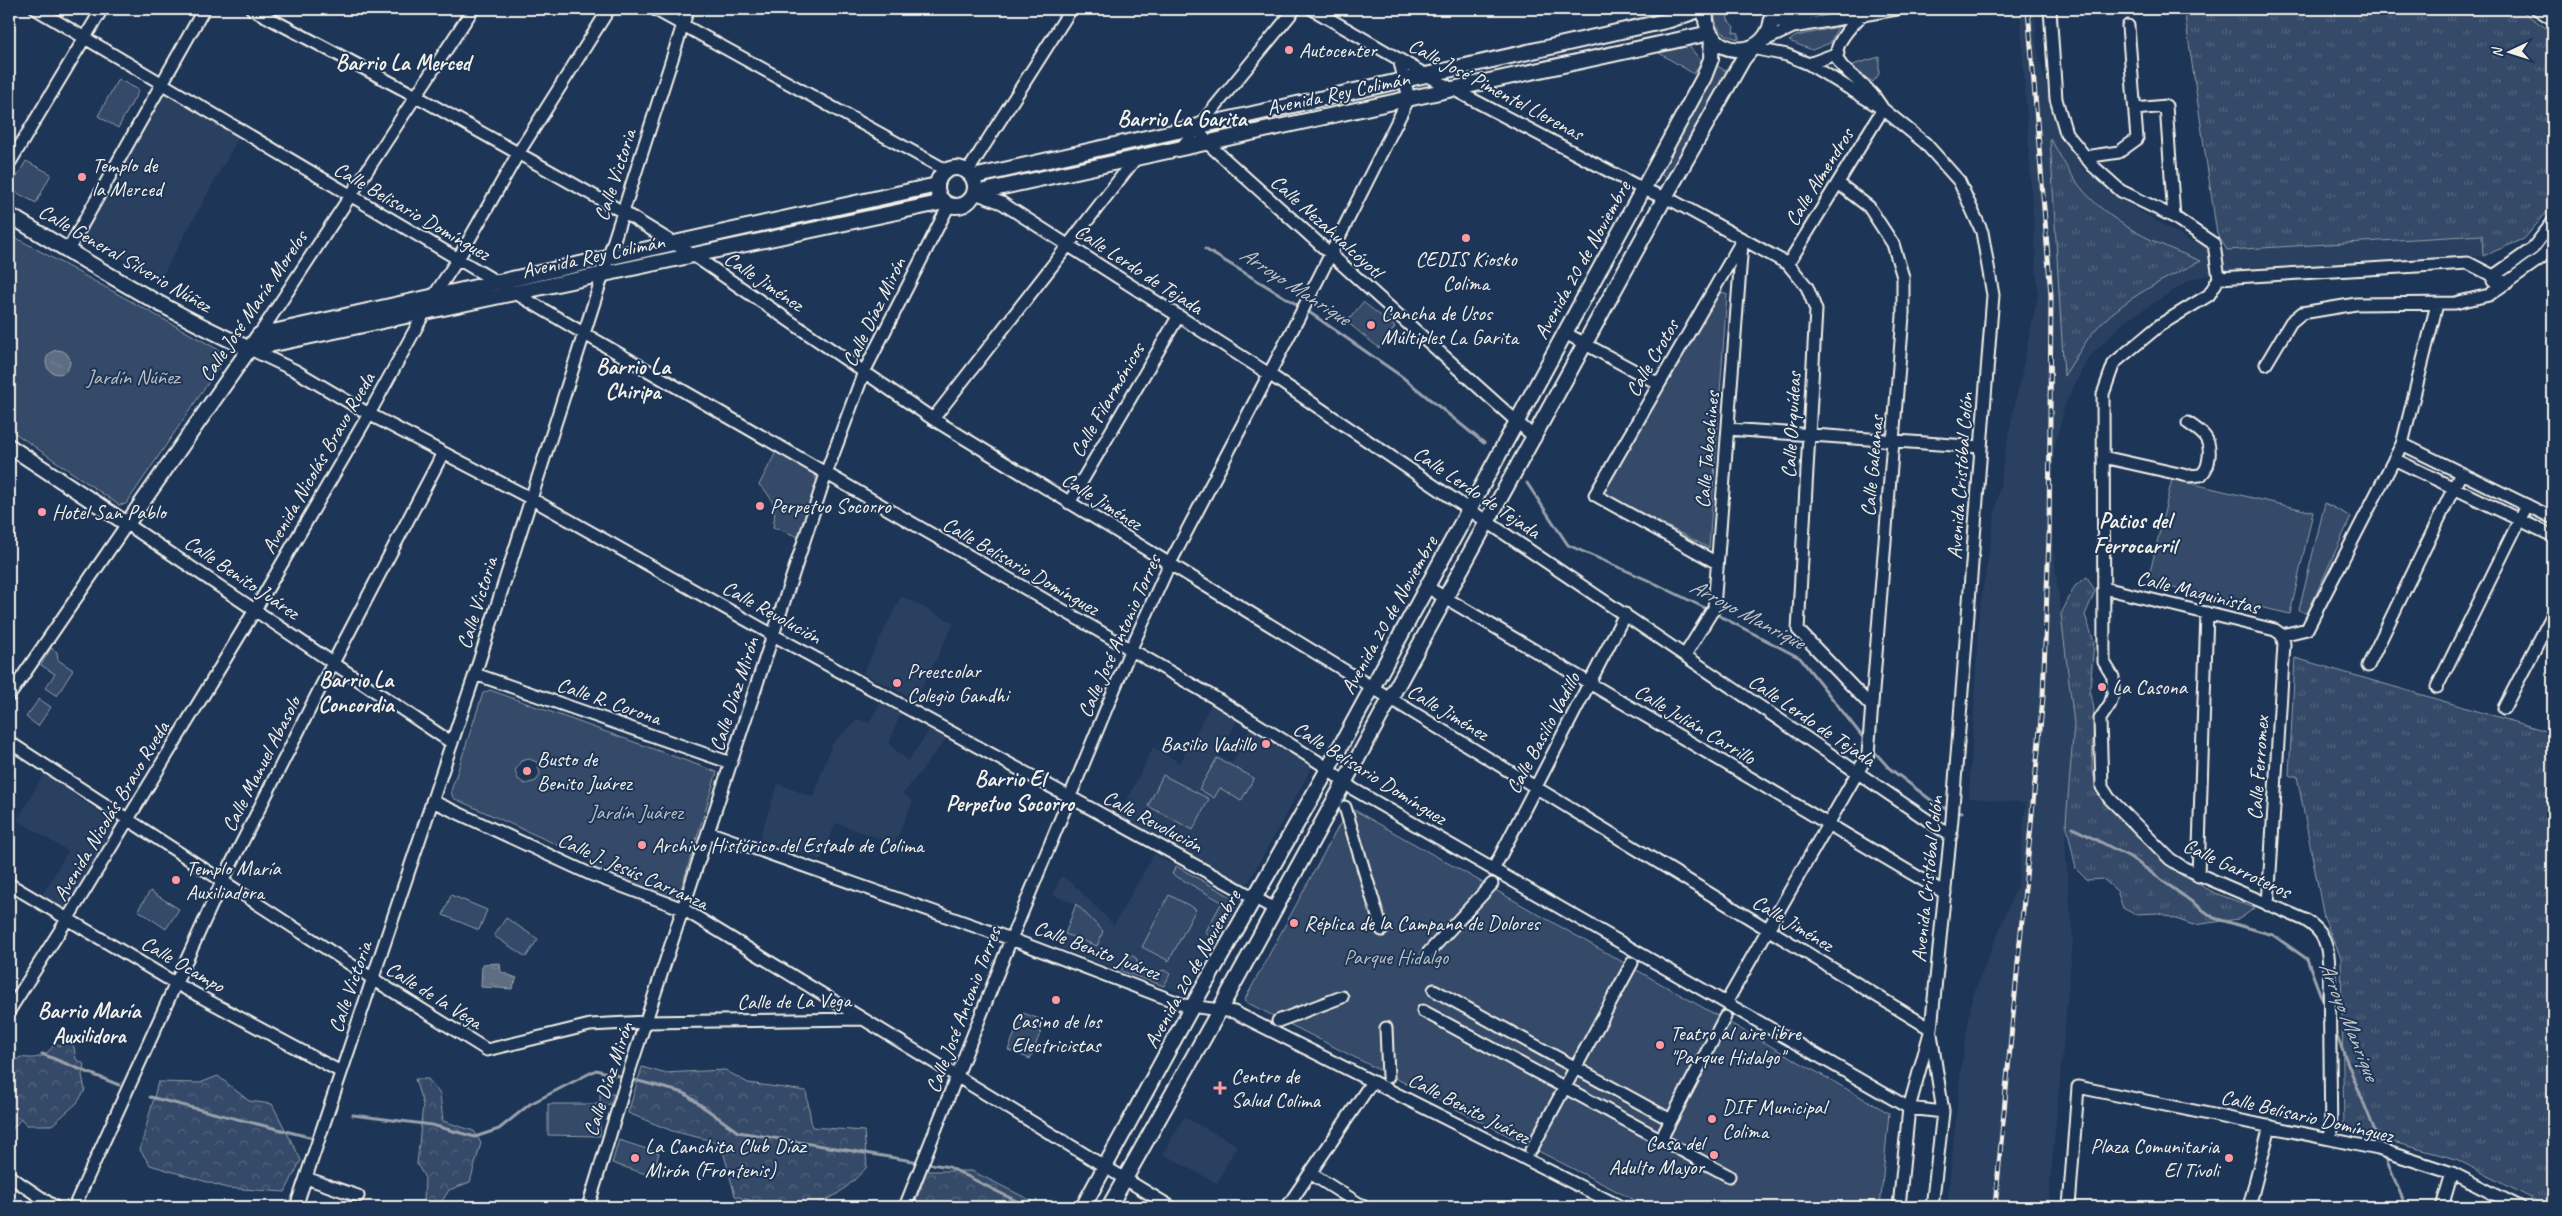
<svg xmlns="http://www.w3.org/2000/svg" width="2562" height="1216" font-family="Caveat,sans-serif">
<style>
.built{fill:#2a4060}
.grass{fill:url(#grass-tufts);stroke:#949ea8}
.forest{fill:url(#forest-crowns);stroke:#949ea8}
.green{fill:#354a67;stroke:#949ea8;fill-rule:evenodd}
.water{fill:url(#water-ripples);stroke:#9aa2ab}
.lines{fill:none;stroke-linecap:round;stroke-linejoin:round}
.stream{stroke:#9aa2ab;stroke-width:3}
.minor-casing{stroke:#f4f1e8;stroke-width:15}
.major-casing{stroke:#f4f1e8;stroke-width:18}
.minor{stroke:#1d3557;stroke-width:11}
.major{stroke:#1d3557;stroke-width:14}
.rail-casing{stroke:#f4f1e8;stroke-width:5}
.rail{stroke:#1d3557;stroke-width:3;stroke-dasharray:9;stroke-linecap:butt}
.poi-dot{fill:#ff9aa2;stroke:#1d3557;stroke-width:2}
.labels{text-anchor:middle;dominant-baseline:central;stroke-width:4;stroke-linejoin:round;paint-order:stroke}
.poi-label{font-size:21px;fill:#f4f1e8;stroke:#1d3557;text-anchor:start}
.street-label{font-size:21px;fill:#f4f1e8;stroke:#1d3557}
.park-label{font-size:21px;fill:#bbbfc1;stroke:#1d3557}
.neighbourhood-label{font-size:22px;font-weight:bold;fill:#f4f1e8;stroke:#1d3557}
.water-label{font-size:22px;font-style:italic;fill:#c0c3c4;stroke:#1d3557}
</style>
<defs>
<pattern id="grass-tufts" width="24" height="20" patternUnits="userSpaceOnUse" patternTransform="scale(1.25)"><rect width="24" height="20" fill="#354a67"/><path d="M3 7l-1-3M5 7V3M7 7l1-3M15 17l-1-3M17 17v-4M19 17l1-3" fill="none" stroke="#53657d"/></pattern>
<pattern id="forest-crowns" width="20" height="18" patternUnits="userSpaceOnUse" patternTransform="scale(1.25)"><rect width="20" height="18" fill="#354a67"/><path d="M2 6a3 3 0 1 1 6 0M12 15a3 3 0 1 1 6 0" fill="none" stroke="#53657d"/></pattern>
<pattern id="water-ripples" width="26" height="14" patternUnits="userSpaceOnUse" patternTransform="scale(1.25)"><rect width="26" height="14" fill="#5e6d82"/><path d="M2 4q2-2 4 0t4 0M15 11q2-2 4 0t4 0" fill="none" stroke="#768294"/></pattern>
</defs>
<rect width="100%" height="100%" fill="#1d3557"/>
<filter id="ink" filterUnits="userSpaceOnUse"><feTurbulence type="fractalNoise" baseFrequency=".02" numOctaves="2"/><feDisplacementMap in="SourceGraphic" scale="10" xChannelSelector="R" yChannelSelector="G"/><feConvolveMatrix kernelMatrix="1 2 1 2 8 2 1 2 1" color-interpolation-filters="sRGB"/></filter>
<g filter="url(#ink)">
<path class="built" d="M 2020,9 L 2035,9 L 2037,47 L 2057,128 L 2084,170 L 2123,201 L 2190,241 L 2227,250 L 2482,235 L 2483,256 L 2241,270 L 2193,278 L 2124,322 L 2088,358 L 2065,405 L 2054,450 L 2052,539 L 2074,724 L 2065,843 L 2073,940 L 2048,1207 L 1947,1207 L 1961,1067 L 1972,998 L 2018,883 L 2026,803 L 1969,798 L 1979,613 L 2006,447 L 2038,295 Z
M 163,92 L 240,135 L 160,280 L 83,237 Z
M 901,596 L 954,623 L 916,700 L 863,673 Z
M 880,703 L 900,714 L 889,744 L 908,761 L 930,729 L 947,738 L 903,794 L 913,801 L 894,844 L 836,823 L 821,860 L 759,839 L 778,784 L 813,797 L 832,744 L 858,719 L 869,723 Z
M 1211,704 L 1237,721 L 1218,756 L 1232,763 L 1250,729 L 1312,767 L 1248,883 L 1243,884 L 1120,815 L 1153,747 L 1180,763 Z
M 44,774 L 118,825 L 66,912 L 41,897 L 68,851 L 17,820 Z
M 1154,854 L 1235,899 L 1236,905 L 1187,991 L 1181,993 L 1060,948 L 1076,904 L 1053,895 L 1061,876 L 1073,884 L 1114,925 Z
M 1184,1117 L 1237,1145 L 1217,1183 L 1163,1154 Z"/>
<path class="grass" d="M 2184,9 L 2519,9 L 2553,33 L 2553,205 L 2524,239 L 2483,256 L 2482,235 L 2227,250 L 2217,234 Z
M 2050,138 C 2059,153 2067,170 2078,184 C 2109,224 2155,243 2201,261 C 2160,281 2114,303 2087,340 C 2079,352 2072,364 2064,376 Z
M 2087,577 L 2095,591 L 2085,615 L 2094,642 L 2090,689 L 2094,709 L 2092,768 L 2098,793 L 2124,823 L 2181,875 L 2215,893 L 2255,908 L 2239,919 L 2193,925 L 2159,913 L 2134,914 L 2123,908 L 2117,891 L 2103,879 L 2087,880 L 2076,869 L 2066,822 L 2074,724 L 2061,614 L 2075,586 Z
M 2295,658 L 2553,733 L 2553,1207 L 2548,1207 L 2456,1159 L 2344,1129 L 2341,958 L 2324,918 L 2297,776 L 2289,776 Z"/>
<path class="forest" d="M 67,1040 L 74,1047 L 76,1059 L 84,1064 L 82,1075 L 85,1090 L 77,1103 L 52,1125 L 27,1125 L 21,1119 L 9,1133 L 10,1066 L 20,1057 C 38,1060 46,1057 56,1042 L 59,1046 Z
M 642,1067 L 663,1073 L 725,1070 L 748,1083 L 806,1091 L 812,1127 L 864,1131 L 867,1167 C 822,1216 795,1214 735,1196 L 721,1143 L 672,1131 L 628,1113 Z
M 218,1076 L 249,1101 L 272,1104 L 301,1160 L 285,1192 L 227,1188 L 150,1165 L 140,1150 L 158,1082 L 200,1083 Z
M 415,1079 L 428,1079 L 440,1094 L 443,1121 L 474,1131 L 481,1143 L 470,1182 L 449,1190 L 439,1206 L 424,1200 L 425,1178 L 417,1164 L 423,1105 Z
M 927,1171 L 972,1171 L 1044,1207 L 916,1207 L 914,1206 Z"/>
<path class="green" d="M 1715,9 L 1727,9 L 1728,20 L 1734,27 L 1733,32 L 1739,33 L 1739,39 C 1722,36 1713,26 1715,9 Z
M 1838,27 L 1830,43 L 1812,50 L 1789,41 L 1796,36 Z
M 1689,46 L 1701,61 L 1694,74 L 1659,53 Z
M 1879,57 L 1879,74 L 1873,82 L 1849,66 Z
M 1716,65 L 1727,72 L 1668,178 L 1659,174 Z
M 118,79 L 139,90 L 118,128 L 98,116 Z
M 26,161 L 51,174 L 36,203 L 10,189 Z
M 9,234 L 219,350 C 224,358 222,362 217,370 L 126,504 L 119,505 L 9,429 Z
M 1720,291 L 1727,294 L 1709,548 L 1604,493 Z
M 1363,302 L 1395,327 L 1379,348 L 1347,322 Z
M 776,452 L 814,474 L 817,482 L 799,537 L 773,527 C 777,510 773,496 759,485 Z
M 2172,479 L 2313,512 L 2290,614 L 2148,581 Z
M 2325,503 L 2351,517 L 2307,614 L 2299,610 Z
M 51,648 L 57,652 L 58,660 L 73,670 L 57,696 L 45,688 L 55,674 L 41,665 Z
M 490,690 L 717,772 L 677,902 L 596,870 L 591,860 L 453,798 L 451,791 L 483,693 ZM 529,759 L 537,762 L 540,774 L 536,781 L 525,784 L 518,779 L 515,771 L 521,761 Z
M 39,699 L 51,707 L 38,726 L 26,717 Z
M 1217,758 L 1254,778 L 1241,801 L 1220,788 L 1214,798 L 1199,789 Z
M 1163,775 L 1209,799 L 1193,830 L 1148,806 Z
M 1349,807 L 1889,1113 L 1880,1207 L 1648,1207 L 1244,1001 Z
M 1176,866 L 1235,899 L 1236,905 L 1216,939 L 1205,933 L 1222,902 L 1172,874 Z
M 150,891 L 179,909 L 166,929 L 138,910 Z
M 451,895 L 487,910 L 479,930 L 443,915 Z
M 1169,895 L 1196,909 L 1169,961 L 1142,947 Z
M 1076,904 L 1103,931 L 1097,946 L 1065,934 Z
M 506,918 L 538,939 L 526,957 L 494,936 Z
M 1131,955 L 1136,958 L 1139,967 L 1152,974 L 1164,970 L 1170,974 L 1164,986 L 1121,971 Z
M 1023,1013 L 1045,1021 L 1030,1059 L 1008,1050 Z
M 600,1094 L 614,1094 L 611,1104 L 600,1105 L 600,1136 L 548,1135 L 548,1104 L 600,1104 Z
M 619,1140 L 659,1153 L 652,1176 L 612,1163 Z"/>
<path class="water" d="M46 362a12 12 0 1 1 24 0a12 12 0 1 1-24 0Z
M 500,963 L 501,972 L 517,978 L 512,989 L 481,987 L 482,964 Z"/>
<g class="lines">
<path class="stream" d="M 1205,249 L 1301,307
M 1306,310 L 1401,376 L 1484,443
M 1527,483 L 1568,545 L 1652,582 L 1709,610
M 1714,613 L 1800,658 L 1865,740
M 1872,749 L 1889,768 L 1940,807 L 1962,812
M 2073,828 L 2130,857 L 2214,918 L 2273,935 L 2307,959 L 2325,1007
M 2334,1029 L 2381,1146
M 42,1054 L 119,1085
M 150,1097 L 313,1138
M 353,1115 L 432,1125 L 475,1137 L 499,1129 L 530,1104 L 596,1070 L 684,1093 L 738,1132 L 919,1162
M 2384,1154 L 2406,1207
M 925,1163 L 949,1167 L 1028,1207"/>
<defs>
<path id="minor" d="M 36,9 L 583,333 L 1215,698 L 1320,763 L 1353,789 L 1909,1108 L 1943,1112
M 252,9 L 416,96 L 623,212 L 693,255 L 933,419 L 1931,1029
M 654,9 L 946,170
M 1312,9 L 1426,75 L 1643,189 L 1675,202 L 1788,264 L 1807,287 L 1816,310 L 1798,630 L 1872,707
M 2050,9 L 2056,99 L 2066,133 L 2093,166 L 2121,191 L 2174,217 L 2214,244 L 2219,278 L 2209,295 L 2160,325 L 2114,363 L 2103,394 L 2104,662 L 2113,677 L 2113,695 L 2110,704 L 2100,719 L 2102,787 L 2109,798 L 2170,859 L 2184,868 L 2305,920 C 2325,932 2328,945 2329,967 L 2331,1139
M 2537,9 L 2553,19
M 1863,14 C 1806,69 1856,65 1881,106
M 1761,42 L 1793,27 L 1897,9
M 1752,48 L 1787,55 L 1809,64 L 1883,109 L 1925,143 L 1959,181 L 1982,232 L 1993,295 L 1952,819 L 1931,1029 L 1909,1108 L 1899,1207
M 1809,64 L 1838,53
M 2135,109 L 2166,106 L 2174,217
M 1198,126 L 1206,142 L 1535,438
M 1181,148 L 1295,9
M 2085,157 L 2119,152 L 2137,139 L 2128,26
M 9,164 L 102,9
M 968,171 L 1071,9
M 975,193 L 1002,203 L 1269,374 L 1951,836
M 68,250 L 204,9
M 1788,264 L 1883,109
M 2219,278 L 2468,263 L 2507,283
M 2493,281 L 2495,275 L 2532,249 L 2553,222
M 1565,333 L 1659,384
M 259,335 L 473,9
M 250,349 L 296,371 L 369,414 L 530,498 L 773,635 L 1275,909
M 2266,364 L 2291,322 L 2302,313 L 2356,304 L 2455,303 L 2489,295 L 2541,258 L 2553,242
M 933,419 L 1136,158
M 1728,429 L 1981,447
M 2402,444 L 2553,518
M 2103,457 L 2188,476 L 2201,475 C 2207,469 2208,465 2209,457 C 2211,438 2203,433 2188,423
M 2394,459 L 2553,536
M 1069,503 L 1178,317
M 1717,563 L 1595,495 L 1743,239
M 1427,587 L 1945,893
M 2104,588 L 2275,630 L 2282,635
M 2282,635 L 2307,629 L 2402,444 L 2437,304
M 1685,655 L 1714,608 L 1742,243
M 2368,666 L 2461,473
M 475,674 L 731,763
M 2437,687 L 2527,505
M 9,696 L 127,524 L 452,743
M 2504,708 L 2553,614
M 9,742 L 373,979 L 487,1050 L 590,1025 L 646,1022 L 862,1019
M 432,801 L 590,874 L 683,909 L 1171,1207
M 1345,807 L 1382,930
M 708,832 L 1011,939 L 1184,1005 L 1234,1012 L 1621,1207
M 1493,870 L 1625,614
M 2198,876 L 2207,613
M 9,884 L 175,983 L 341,1072
M 2268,905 L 2284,644 L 2282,635
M 1428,953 L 1492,884
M 1434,990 L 1671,1120
M 1726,1003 L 1868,754 L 1903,316 L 1903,277 L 1893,244 L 1869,207 L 1838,183
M 9,1011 L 68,918 L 255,610 L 369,414 L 433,297 L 458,259 L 519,152 L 609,9
M 1423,1011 L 1729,1176
M 1278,1021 L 1342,997
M 1386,1028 L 1388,1077
M 1931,1034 L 1943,1112 L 1932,1207
M 1660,1141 L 1725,1017
M 1531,1150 L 1632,963
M 1310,1173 L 1364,1207
M 9,1176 L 55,1207
M 306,1178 L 358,1196
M 74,1207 L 222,882 L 333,663 L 443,453
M 296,1207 L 475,674 L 688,9
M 588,1207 L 630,1069 L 828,468 L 864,372 L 949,205
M 905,1207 L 1011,939 L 1130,651 L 1169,565 L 1300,315 L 1409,98 L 1399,59
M 1287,1207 L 1372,1082
M 2069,1207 L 2078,1087 L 2378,1149 L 2452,1173 L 2520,1207
M 2249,1207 L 2270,1126
M 2442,1207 L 2452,1173"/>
<path id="major" d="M 1706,9 C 1700,61 1776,65 1772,9
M 1773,21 L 1820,9
M937 187a19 19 0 1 1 38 0a19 19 0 1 1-38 0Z
M 973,177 L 1670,20 L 1702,9
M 975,193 L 1710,33
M 9,215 C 87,262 166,311 250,349
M 250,349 L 944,202
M 9,446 L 127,524 L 259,335 L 937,185
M 1083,1207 L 1188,1014 L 1328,769 L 1704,77 L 1711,59 L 1712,36
M 1109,1207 L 1214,1020 L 1669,190 L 1743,59 L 1752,48"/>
</defs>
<use href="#minor" class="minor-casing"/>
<use href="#major" class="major-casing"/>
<use href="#minor" class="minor"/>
<use href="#major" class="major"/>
<defs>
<path id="rail" d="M 1995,1207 L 2043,697 L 2049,537 L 2051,295 L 2028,9"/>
</defs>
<use href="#rail" class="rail-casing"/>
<use href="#rail" class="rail"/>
</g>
</g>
<g class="poi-dot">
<circle cx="1289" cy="50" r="5"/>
<circle cx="82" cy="177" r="5"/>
<circle cx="1466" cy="238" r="5"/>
<circle cx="1371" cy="325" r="5"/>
<circle cx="760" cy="506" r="5"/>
<circle cx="42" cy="512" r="5"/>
<circle cx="897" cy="683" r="5"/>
<circle cx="2102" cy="687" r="5"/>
<circle cx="1266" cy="744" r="5"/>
<circle cx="527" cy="771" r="5"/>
<circle cx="642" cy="845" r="5"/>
<circle cx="176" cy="880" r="5"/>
<circle cx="1294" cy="923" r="5"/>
<circle cx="1056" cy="1000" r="5"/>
<circle cx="1660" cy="1045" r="5"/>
<path d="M1217.5 1080.5h5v5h5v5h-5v5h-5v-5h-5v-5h5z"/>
<circle cx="1712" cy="1119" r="5"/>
<circle cx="1714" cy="1155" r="5"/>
<circle cx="635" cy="1158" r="5"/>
<circle cx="2229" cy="1158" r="5"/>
</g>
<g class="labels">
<g class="poi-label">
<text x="1299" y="50">Autocenter</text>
<text x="92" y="165">Templo de<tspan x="92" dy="24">la Merced</tspan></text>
<text x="1466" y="259" text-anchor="middle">CEDIS Kiosko<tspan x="1466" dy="24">Colima</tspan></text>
<text x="1381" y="313">Cancha de Usos<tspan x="1381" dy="24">Múltiples La Garita</tspan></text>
<text x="770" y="506">Perpetuo Socorro</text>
<text x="52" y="512">Hotel San Pablo</text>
<text x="907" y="671">Preescolar<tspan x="907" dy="24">Colegio Gandhi</tspan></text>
<text x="2112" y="687">La Casona</text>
<text x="1256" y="744" text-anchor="end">Basilio Vadillo</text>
<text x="537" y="759">Busto de<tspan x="537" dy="24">Benito Juárez</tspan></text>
<text x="652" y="845">Archivo Histórico del Estado de Colima</text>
<text x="186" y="868">Templo María<tspan x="186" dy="24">Auxiliadora</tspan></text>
<text x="1304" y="923">Réplica de la Campana de Dolores</text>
<text x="1056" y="1021" text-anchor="middle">Casino de los<tspan x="1056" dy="24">Electricistas</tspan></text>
<text x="1670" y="1033">Teatro al aire libre<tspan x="1670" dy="24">"Parque Hidalgo"</tspan></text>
<text x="1231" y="1076">Centro de<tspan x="1231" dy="24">Salud Colima</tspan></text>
<text x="1722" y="1107">DIF Municipal<tspan x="1722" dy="24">Colima</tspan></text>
<text x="1704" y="1143" text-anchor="end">Casa del<tspan x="1704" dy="24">Adulto Mayor</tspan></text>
<text x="645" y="1146">La Canchita Club Díaz<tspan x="645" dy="24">Mirón (Frontenis)</tspan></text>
<text x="2219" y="1146" text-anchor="end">Plaza Comunitaria<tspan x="2219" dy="24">El Tívoli</tspan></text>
</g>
<g class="street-label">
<text transform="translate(1496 89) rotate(28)">Calle José Pimentel Llerenas</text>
<text transform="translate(1338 93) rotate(-12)">Avenida Rey Colimán</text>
<text transform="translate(615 175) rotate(-72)">Calle Victoria</text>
<text transform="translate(1819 177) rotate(-58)">Calle Almendros</text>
<text transform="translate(412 211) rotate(30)">Calle Belisario Domínguez</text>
<text transform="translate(1327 226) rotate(42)">Calle Nezahualcóyotl</text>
<text transform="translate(593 256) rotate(-12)">Avenida Rey Colimán</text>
<text transform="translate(125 258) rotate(30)">Calle General Silverio Núñez</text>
<text transform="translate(1582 260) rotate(-61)">Avenida 20 de Noviembre</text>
<text transform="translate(1139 269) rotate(33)">Calle Lerdo de Tejada</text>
<text transform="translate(764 281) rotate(34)">Calle Jiménez</text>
<text transform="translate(253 306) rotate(-56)">Calle José María Morelos</text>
<text transform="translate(874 312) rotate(-64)">Calle Díaz Mirón</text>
<text transform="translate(1652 358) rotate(-60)">Calle Crotos</text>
<text transform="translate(1107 400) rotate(-60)">Calle Filarmónicos</text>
<text transform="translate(1791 425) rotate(-87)">Calle Orquídeas</text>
<text transform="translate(1707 450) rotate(-85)">Calle Tabachines</text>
<text transform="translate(318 463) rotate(-60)">Avenida Nicolás Bravo Rueda</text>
<text transform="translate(1872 466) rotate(-85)">Calle Galeanas</text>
<text transform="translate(1960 476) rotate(-86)">Avenida Cristóbal Colón</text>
<text transform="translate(1477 492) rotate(34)">Calle Lerdo de Tejada</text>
<text transform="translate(1102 501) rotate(32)">Calle Jiménez</text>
<text transform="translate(1021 566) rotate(30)">Calle Belisario Domínguez</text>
<text transform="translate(242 577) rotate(34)">Calle Benito Juárez</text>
<text transform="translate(2198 592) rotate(14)">Calle Maquinistas</text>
<text transform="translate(477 603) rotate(-73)">Calle Victoria</text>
<text transform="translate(772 612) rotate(29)">Calle Revolución</text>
<text transform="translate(1389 615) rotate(-61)">Avenida 20 de Noviembre</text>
<text transform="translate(1119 636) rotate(-66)">Calle José Antonio Torres</text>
<text transform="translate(734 694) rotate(-72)">Calle Díaz Mirón</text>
<text transform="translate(609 701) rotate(19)">Calle R. Corona</text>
<text transform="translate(1448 712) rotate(31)">Calle Jiménez</text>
<text transform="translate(1812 720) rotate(34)">Calle Lerdo de Tejada</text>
<text transform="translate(1695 724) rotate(31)">Calle Julián Carrillo</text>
<text transform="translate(1543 733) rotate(-62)">Calle Basilio Vadillo</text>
<text transform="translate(261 764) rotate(-63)">Calle Manuel Abasolo</text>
<text transform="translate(2258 768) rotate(-86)">Calle Ferromex</text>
<text transform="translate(1370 773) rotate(32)">Calle Belisario Domínguez</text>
<text transform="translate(111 811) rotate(-59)">Avenida Nicolás Bravo Rueda</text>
<text transform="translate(1153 821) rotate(28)">Calle Revolución</text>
<text transform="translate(2237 868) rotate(25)">Calle Garroteros</text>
<text transform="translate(633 871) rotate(24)">Calle J. Jesús Carranza</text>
<text transform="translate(1927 879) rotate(-84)">Avenida Cristóbal Colón</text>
<text transform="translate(1793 923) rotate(31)">Calle Jiménez</text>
<text transform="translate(1097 950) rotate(21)">Calle Benito Juárez</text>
<text transform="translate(183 964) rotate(30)">Calle Ocampo</text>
<text transform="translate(1192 969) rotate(-61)">Avenida 20 de Noviembre</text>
<text transform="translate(350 987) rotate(-71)">Calle Victoria</text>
<text transform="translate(434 995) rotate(32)">Calle de la Vega</text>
<text transform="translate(794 1001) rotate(-1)">Calle de La Vega</text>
<text transform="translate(963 1010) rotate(-69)">Calle José Antonio Torres</text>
<text transform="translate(608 1079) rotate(-72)">Calle Díaz Mirón</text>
<text transform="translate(1469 1108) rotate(27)">Calle Benito Juárez</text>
<text transform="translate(2307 1116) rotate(13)">Calle Belisario Domínguez</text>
</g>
<g class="park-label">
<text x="133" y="377">Jardín Núñez</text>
<text x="636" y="812">Jardín Juárez</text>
<text x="1396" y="957">Parque Hidalgo</text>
</g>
<g class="neighbourhood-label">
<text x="403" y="63">Barrio La Merced</text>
<text x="1182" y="119">Barrio La Garita</text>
<text x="633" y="367">Barrio La<tspan x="633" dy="25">Chiripa</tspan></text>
<text x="2135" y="521">Patios del<tspan x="2135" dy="25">Ferrocarril</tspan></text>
<text x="356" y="680">Barrio La<tspan x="356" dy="25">Concordia</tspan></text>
<text x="1010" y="779">Barrio El<tspan x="1010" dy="25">Perpetuo Socorro</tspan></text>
<text x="89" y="1011">Barrio María<tspan x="89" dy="25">Auxilidora</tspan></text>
</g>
<g class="water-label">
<text transform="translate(1295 286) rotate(33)">Arroyo Manrique</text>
<text transform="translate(1747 614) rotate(28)">Arroyo Manrique</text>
<text transform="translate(2349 1021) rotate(68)">Arroyo Manrique</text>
</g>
</g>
<rect width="2562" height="1216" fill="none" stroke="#1d3557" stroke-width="30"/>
<rect x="15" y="15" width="2532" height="1186" fill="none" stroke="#f4f1e8" stroke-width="2" filter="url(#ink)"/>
<g transform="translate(2510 52) rotate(266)" stroke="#1d3557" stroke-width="4" paint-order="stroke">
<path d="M0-4L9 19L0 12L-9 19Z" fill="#f4f1e8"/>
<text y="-8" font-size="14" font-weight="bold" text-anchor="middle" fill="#f4f1e8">N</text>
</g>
</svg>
